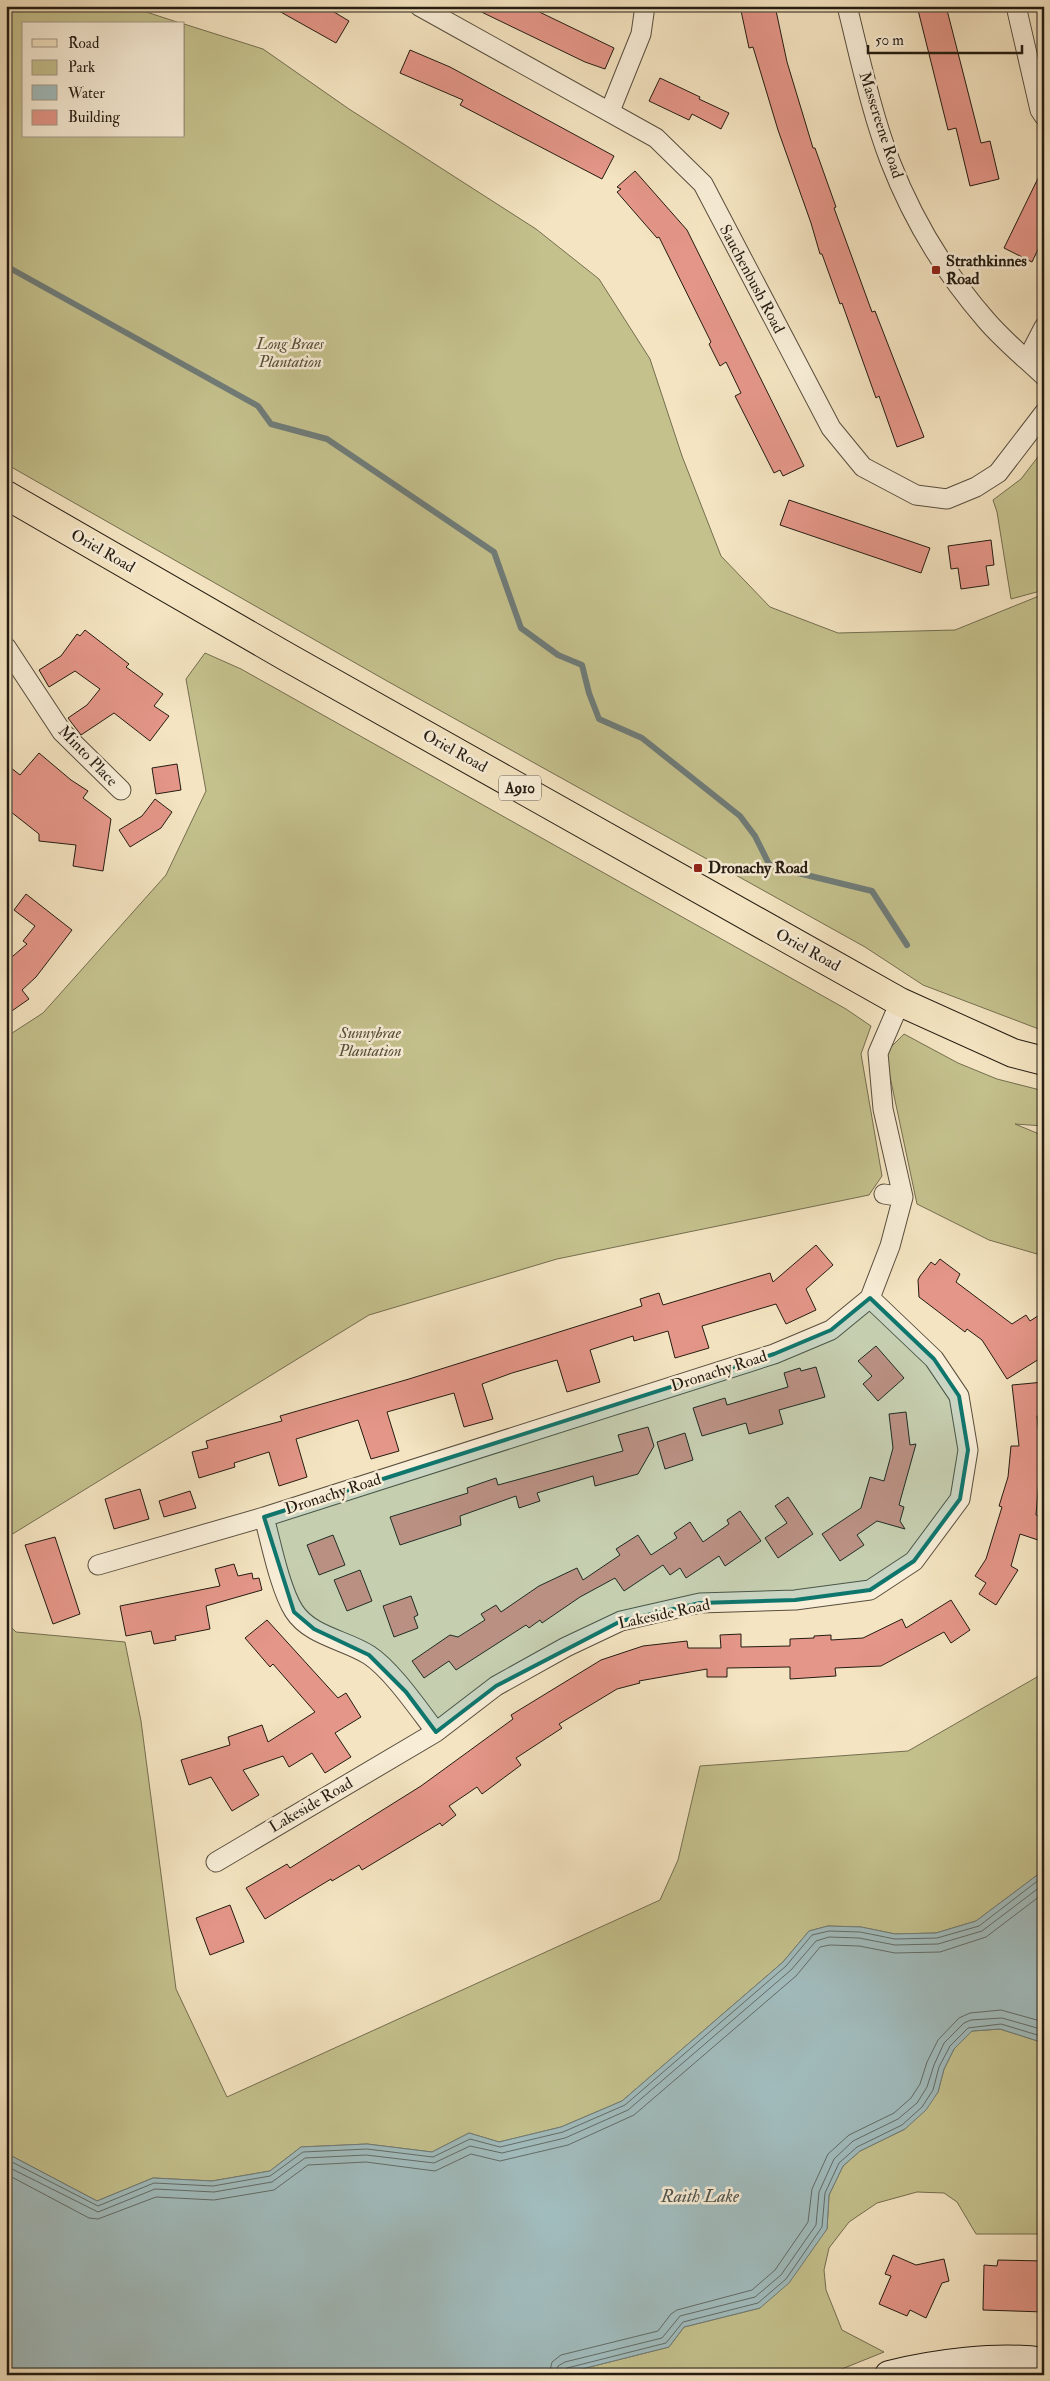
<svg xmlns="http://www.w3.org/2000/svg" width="1050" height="2381" font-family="'IM FELL Double Pica',serif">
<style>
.green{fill:#c4c18d;stroke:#746e50}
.water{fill:#a1bcbd;stroke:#6f7c79}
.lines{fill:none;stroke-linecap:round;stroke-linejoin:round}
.shore{stroke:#626c68;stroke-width:1}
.stream{stroke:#6f7c79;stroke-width:6}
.building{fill:#e49688;stroke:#241c12}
.minor-casing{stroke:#584e3e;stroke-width:21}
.secondary-casing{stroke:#241c12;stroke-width:30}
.primary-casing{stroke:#241c12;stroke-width:30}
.minor{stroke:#f8edd7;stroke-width:19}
.secondary{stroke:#f8edd7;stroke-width:28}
.primary{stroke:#f4e4c1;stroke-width:28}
.marked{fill:#0f766e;fill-opacity:0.2;stroke:#0f766e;stroke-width:4;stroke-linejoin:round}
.poi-dot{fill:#8f2418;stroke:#f8edd7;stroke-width:2}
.labels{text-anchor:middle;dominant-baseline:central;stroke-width:5;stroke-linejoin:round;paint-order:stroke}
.shield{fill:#f8edd7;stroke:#645b4d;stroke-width:1}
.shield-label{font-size:15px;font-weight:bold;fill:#241c12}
.street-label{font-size:16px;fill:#241c12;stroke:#f8edd7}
.poi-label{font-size:16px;font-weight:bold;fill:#241c12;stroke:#f8edd7;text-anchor:start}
.park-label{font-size:16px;font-style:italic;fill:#544e37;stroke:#f8edd7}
.water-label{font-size:18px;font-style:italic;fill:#50544e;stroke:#f8edd7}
</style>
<rect width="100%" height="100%" fill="#f4e4c1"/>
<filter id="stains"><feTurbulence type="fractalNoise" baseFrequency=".004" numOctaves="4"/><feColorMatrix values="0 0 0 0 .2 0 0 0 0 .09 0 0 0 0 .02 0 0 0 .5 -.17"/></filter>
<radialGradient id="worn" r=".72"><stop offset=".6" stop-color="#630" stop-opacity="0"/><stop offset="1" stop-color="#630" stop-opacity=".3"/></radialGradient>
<path class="green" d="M 6,6 L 128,6 L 183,24 L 24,24 L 24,136 L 184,136 L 184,24 L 263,49 L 349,109 L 536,229 L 599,279 L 650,359 L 682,456 L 721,556 L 770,607 L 838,633 L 955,630 L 1044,594 L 1044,1031 L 923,985 L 865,947 L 387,681 L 6,464 Z
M 1044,449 L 1044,590 L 1011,599 L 997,512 L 993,500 L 1021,479 Z
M 205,653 L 241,669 L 846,1009 L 871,1026 L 861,1054 L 882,1176 L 869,1195 L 557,1259 L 369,1315 L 6,1538 L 6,1037 L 43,1013 L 166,875 L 206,791 L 186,679 Z
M 904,1034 L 958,1063 L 997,1079 L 1044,1091 L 1044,1126 L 1015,1124 L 1044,1136 L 1044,1256 L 989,1240 L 917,1204 L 885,1053 Z
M 6,1622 L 16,1632 L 125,1642 L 141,1721 L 176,1989 L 227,2097 L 660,1900 L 678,1860 L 700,1766 L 908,1751 L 1044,1673 L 1044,1870 L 976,1921 L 936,1933 L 895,1934 L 861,1927 L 828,1926 L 809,1931 L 783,1962 L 622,2101 L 561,2127 L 499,2142 L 469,2133 L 432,2152 L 367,2144 L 301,2147 L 270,2171 L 212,2181 L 153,2178 L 97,2201 L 6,2153 Z
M 1000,2029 L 1044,2043 L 1044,2234 L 976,2234 L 957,2202 L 944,2193 L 917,2192 L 877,2203 L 849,2222 L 829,2248 L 824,2270 L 826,2290 L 842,2330 L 884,2352 L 827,2375 L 558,2375 L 669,2347 L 684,2327 L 760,2308 L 827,2229 L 829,2195 L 843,2166 L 860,2151 L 905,2129 L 938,2092 L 944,2069 L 954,2049 L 972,2031 Z"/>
<path class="water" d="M 1044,1870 L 1044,2043 L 1000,2029 L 972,2031 L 954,2049 L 944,2069 L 938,2092 L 926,2110 L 905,2129 L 860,2151 L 843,2166 L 829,2195 L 827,2229 L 789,2283 L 760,2308 L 684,2327 L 669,2347 L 558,2375 L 6,2375 L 6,2153 L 97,2201 L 153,2178 L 212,2181 L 270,2171 L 301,2147 L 367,2144 L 432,2152 L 469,2133 L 499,2142 L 561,2127 L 622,2101 L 783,1962 L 809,1931 L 828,1926 L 861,1927 L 895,1934 L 936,1933 L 976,1921 Z"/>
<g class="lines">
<path class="shore" d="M 6,2159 L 98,2206 L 154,2183 L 213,2186 L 270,2176 L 303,2152 L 367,2149 L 433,2157 L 470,2139 L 500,2147 L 563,2132 L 625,2105 L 786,1966 L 812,1935 L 829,1931 L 860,1932 L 895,1939 L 937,1938 L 979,1926 L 1044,1876
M 6,2166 L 98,2212 L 155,2189 L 214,2192 L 272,2182 L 305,2158 L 366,2155 L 434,2163 L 470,2146 L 502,2153 L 565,2138 L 628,2110 L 791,1970 L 816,1941 L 829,1937 L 859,1938 L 895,1945 L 938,1944 L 982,1931 L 1044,1884
M 6,2174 L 89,2218 L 98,2219 L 156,2197 L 214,2200 L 274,2190 L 308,2165 L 366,2162 L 435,2171 L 471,2154 L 500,2161 L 568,2145 L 634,2115 L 796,1976 L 820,1947 L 830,1945 L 859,1946 L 895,1953 L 940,1952 L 986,1937 L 1044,1893
M 549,2375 L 552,2362 L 561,2355 L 658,2331 L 671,2314 L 677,2310 L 752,2290 L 775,2270 L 808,2222 L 812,2189 L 828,2154 L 849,2135 L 894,2113 L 911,2098 L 920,2084 L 927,2062 L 938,2040 L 959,2018 L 970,2013 L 1001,2010 L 1044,2022
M 556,2375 L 558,2366 L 565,2362 L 662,2338 L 680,2316 L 755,2297 L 781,2275 L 816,2225 L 819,2192 L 834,2159 L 853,2141 L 898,2119 L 917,2103 L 927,2087 L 934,2065 L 944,2043 L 964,2023 L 971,2020 L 1002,2018 L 1044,2030
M 562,2375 L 567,2368 L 666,2343 L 683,2322 L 758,2303 L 786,2279 L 822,2227 L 825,2193 L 839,2163 L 857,2147 L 902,2125 L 922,2107 L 933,2090 L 939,2067 L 950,2046 L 968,2028 L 1001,2024 L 1044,2037"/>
<path class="stream" d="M 6,266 L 258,406 L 271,424 L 327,439 L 494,552 L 521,628 L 558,655 L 582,665 L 589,693 L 599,719 L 642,738 L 740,816 L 755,836 L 769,864 L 798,873 L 872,891 L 907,945"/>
</g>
<path class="building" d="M 270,6 L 324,6 L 349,21 L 336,43 Z
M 469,6 L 527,6 L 614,48 L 605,69 L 585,62 Z
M 740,6 L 775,6 L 787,62 L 813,148 L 815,148 L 836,207 L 834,208 L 872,312 L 875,311 L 924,437 L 897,447 L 879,396 L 876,398 L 842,303 L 840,304 L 822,254 L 820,254 L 811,223 L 778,130 L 753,47 L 749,48 Z
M 917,6 L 946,6 L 981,143 L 990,141 L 999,179 L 970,186 L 956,128 L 948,130 Z
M 410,50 L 450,67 L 614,156 L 602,179 L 460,105 L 463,100 L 400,73 Z
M 660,78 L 700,97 L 699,99 L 729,113 L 721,129 L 692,114 L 689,120 L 649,101 Z
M 1044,166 L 1044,237 L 1032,262 L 1004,248 Z
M 635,171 L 687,230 L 804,466 L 783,476 L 780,470 L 774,473 L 735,396 L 741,393 L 726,362 L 720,366 L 709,344 L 711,342 L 659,237 L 657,238 L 617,192 L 621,189 L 617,187 Z
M 789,500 L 930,548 L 921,573 L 780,525 Z
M 991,540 L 994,565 L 986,566 L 989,585 L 961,589 L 958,568 L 951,569 L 948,546 Z
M 85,630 L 129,664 L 126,667 L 163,694 L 154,706 L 169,716 L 150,741 L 114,713 L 81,735 L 68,718 L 87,705 L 100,689 L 75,671 L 49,687 L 39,670 L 61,656 L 77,634 L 80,636 Z
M 39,753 L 71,780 L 88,791 L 83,798 L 111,819 L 103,871 L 73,866 L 76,845 L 39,841 L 39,834 L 6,808 L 6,764 L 20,775 Z
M 177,764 L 181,790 L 156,794 L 152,768 Z
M 155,799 L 172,812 L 161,828 L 130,847 L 119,830 L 142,816 Z
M 26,894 L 72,930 L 36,977 L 22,990 L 29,999 L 6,1015 L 6,962 L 27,944 L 23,941 L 35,926 L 14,910 Z
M 816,1245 L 833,1265 L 806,1289 L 816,1310 L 786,1324 L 776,1304 L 702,1326 L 709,1348 L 675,1358 L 668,1331 L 634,1341 L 633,1336 L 590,1350 L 600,1382 L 567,1392 L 557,1360 L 512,1373 L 482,1384 L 493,1419 L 464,1427 L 454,1393 L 387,1412 L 399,1451 L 371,1459 L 358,1420 L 296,1439 L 307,1477 L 279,1486 L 269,1452 L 234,1463 L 235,1467 L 199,1478 L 192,1452 L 208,1448 L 206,1441 L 282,1421 L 280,1416 L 409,1379 L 642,1306 L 640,1299 L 659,1293 L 663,1305 L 770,1273 L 773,1282 Z
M 940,1259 L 960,1274 L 956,1282 L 1012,1324 L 1026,1315 L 1030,1321 L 1044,1312 L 1044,1356 L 1007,1379 L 982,1340 L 967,1329 L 965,1332 L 919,1297 L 918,1280 L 920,1276 L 931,1262 L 935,1265 Z
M 876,1346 L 904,1378 L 878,1401 L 863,1384 L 872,1376 L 858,1361 Z
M 816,1367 L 825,1397 L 779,1410 L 783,1424 L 749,1434 L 746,1423 L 702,1436 L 693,1408 L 725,1398 L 727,1405 L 788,1387 L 784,1373 L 800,1368 L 801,1371 Z
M 1044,1382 L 1044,1416 L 1037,1416 L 1041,1454 L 1036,1515 L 1044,1517 L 1044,1542 L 1020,1534 L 1011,1566 L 1018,1570 L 996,1605 L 979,1594 L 986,1583 L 975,1576 L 986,1559 L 1002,1507 L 999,1506 L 1008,1477 L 1011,1446 L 1019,1446 L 1012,1385 Z
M 906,1412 L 910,1445 L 916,1444 L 899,1505 L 904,1507 L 900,1521 L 905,1529 L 877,1521 L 857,1535 L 864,1545 L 840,1561 L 822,1534 L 861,1508 L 870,1477 L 884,1481 L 893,1448 L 889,1414 Z
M 648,1427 L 654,1446 L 638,1474 L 595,1486 L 593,1476 L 537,1493 L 540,1501 L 519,1508 L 516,1496 L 460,1516 L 461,1525 L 400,1545 L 390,1517 L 468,1493 L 467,1488 L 496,1478 L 498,1485 L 623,1451 L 618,1435 Z
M 685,1433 L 693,1460 L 665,1469 L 657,1442 Z
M 140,1489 L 149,1519 L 114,1529 L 105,1499 Z
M 190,1491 L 196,1508 L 164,1517 L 159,1501 Z
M 788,1497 L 813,1534 L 778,1558 L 765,1538 L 787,1523 L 775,1506 Z
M 740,1511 L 761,1541 L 725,1566 L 719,1556 L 686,1578 L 680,1568 L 670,1575 L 663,1565 L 624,1591 L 615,1578 L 580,1597 L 542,1623 L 540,1620 L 529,1628 L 526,1625 L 456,1670 L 449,1661 L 424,1678 L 412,1661 L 450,1635 L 458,1637 L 485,1620 L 481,1614 L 496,1605 L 501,1612 L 539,1586 L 577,1568 L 583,1580 L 620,1555 L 616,1549 L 638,1535 L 651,1555 L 677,1538 L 674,1533 L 690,1522 L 703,1542 L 729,1524 L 727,1520 Z
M 333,1535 L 345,1565 L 319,1575 L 307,1545 Z
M 55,1537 L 80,1614 L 53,1624 L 25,1545 Z
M 234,1564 L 238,1576 L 252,1573 L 253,1579 L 259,1578 L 262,1590 L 206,1606 L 210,1629 L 175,1636 L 176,1640 L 154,1644 L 151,1631 L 126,1636 L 120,1606 L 220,1586 L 215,1569 Z
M 360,1570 L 372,1601 L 347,1611 L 334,1580 Z
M 411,1596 L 418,1615 L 414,1617 L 418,1628 L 394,1637 L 383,1606 Z
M 951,1600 L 970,1630 L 951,1643 L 944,1632 L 881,1666 L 835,1668 L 836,1676 L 790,1679 L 790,1667 L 727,1668 L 727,1677 L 707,1677 L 707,1669 L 639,1681 L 640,1683 L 617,1689 L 559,1724 L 562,1728 L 516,1758 L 521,1765 L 482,1794 L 477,1787 L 449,1806 L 456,1815 L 442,1826 L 440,1823 L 362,1870 L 359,1865 L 332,1881 L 331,1879 L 265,1919 L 246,1888 L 287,1864 L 290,1868 L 421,1786 L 513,1719 L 511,1715 L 601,1660 L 643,1646 L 687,1641 L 688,1648 L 721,1648 L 720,1635 L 741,1634 L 741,1647 L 790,1646 L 790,1639 L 814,1638 L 814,1636 L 831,1635 L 831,1640 L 863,1638 L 902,1619 L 906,1628 Z
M 267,1620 L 338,1698 L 346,1693 L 361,1717 L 335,1733 L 351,1757 L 325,1773 L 312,1753 L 289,1767 L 283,1756 L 243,1770 L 259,1795 L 232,1811 L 211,1777 L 189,1785 L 181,1760 L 230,1745 L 228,1737 L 262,1725 L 268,1742 L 315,1712 L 273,1664 L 270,1667 L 245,1638 Z
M 230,1905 L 244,1942 L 210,1955 L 196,1918 Z
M 893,2255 L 916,2265 L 944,2259 L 949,2281 L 942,2283 L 926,2318 L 910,2310 L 907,2316 L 879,2304 L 891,2276 L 885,2274 Z
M 998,2260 L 1044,2261 L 1044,2312 L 983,2310 L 984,2265 L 997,2266 Z"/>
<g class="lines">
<defs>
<path id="minor" d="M 419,6 L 656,138 L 703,184 L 831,428 L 863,467 L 916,495 L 947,499 L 976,487 L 998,473 L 1044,413
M 847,6 C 860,58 871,111 890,161 C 912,218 946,274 986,320 C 1003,340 1025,358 1044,376
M 1016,6 L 1040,110 L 1044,116
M 610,111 L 641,34 L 645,6
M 1027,360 L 1044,327
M 6,647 L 62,732 L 121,790
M 884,1194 L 903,1197
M 264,1517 C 271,1543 280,1589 294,1611 C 310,1636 346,1640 369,1655 C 392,1670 419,1710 436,1732
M 98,1565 L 264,1517 L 774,1354 L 831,1330 L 870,1298 L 890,1246 L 903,1197 L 883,1109 L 878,1053 L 900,1002
M 216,1862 L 436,1732 L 496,1686 L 566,1647 L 621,1621 L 700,1603 L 795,1600 L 870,1590 L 914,1561 L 960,1499 L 968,1450 L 959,1396 L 934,1359 L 870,1298"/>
<path id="secondary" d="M 889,2375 C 934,2364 998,2355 1044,2362"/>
<path id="primary" d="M 6,495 L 287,657 L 900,1002 L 1013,1053 L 1044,1061"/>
</defs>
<use href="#minor" class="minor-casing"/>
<use href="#secondary" class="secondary-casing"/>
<use href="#primary" class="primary-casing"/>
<use href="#minor" class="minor"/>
<use href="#secondary" class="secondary"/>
<use href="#primary" class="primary"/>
</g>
<path class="marked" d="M 870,1298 L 934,1359 L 959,1396 L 968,1450 L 960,1499 L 914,1561 L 870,1590 L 795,1600 L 700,1603 L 621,1621 L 496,1686 L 436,1732 L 406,1692 L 369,1655 L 314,1629 L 294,1612 L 264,1517 L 774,1354 L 831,1330 Z"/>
<g class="poi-dot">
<rect x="931" y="265" width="10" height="10" rx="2.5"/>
<rect x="693" y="863" width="10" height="10" rx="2.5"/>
</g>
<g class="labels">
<rect class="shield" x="499" y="775.5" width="42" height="25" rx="4"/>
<g class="shield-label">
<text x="520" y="788">A910</text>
</g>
<g class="street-label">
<text transform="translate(881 125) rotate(72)">Massereene Road</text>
<text transform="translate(752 279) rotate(62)">Sauchenbush Road</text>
<text transform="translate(103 551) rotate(30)">Oriel Road</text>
<text transform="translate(455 751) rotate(29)">Oriel Road</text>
<text transform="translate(88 756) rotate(46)">Minto Place</text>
<text transform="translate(808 950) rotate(29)">Oriel Road</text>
<text transform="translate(719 1371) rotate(-18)">Dronachy Road</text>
<text transform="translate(333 1494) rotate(-18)">Dronachy Road</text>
<text transform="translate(664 1614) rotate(-12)">Lakeside Road</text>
<text transform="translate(311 1805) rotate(-30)">Lakeside Road</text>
</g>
<g class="poi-label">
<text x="946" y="261">Strathkinnes<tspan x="946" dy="18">Road</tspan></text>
<text x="708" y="868">Dronachy Road</text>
</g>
<g class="park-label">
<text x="290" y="344">Long Braes<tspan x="290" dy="18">Plantation</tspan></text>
<text x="370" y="1033">Sunnybrae<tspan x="370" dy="18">Plantation</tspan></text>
</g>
<g class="water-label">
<text x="700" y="2196">Raith Lake</text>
</g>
</g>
<rect width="1050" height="2381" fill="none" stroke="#f4e4c1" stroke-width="25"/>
<rect x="8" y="8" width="1035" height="2366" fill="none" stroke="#241c12" stroke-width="2.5"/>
<rect x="12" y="12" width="1025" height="2356" fill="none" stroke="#241c12"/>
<rect x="22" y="22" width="162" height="115" fill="#f8edd7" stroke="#a39988"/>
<rect x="32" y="39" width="25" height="8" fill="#f4e4c1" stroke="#a39988"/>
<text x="68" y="48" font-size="15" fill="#241c12">Road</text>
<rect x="32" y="60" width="25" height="15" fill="#c4c18d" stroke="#a39988"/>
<text x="68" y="72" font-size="15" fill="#241c12">Park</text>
<rect x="32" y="85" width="25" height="15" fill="#a1bcbd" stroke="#a39988"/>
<text x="68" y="98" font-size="15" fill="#241c12">Water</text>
<rect x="32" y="110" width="25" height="15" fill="#e49688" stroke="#a39988"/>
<text x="68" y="122" font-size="15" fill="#241c12">Building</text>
<path d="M868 45v8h154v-8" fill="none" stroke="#241c12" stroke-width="2.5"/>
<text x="875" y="45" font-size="15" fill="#241c12" stroke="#f8edd7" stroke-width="4" paint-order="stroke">50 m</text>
<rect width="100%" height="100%" filter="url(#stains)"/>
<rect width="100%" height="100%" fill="url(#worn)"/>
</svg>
